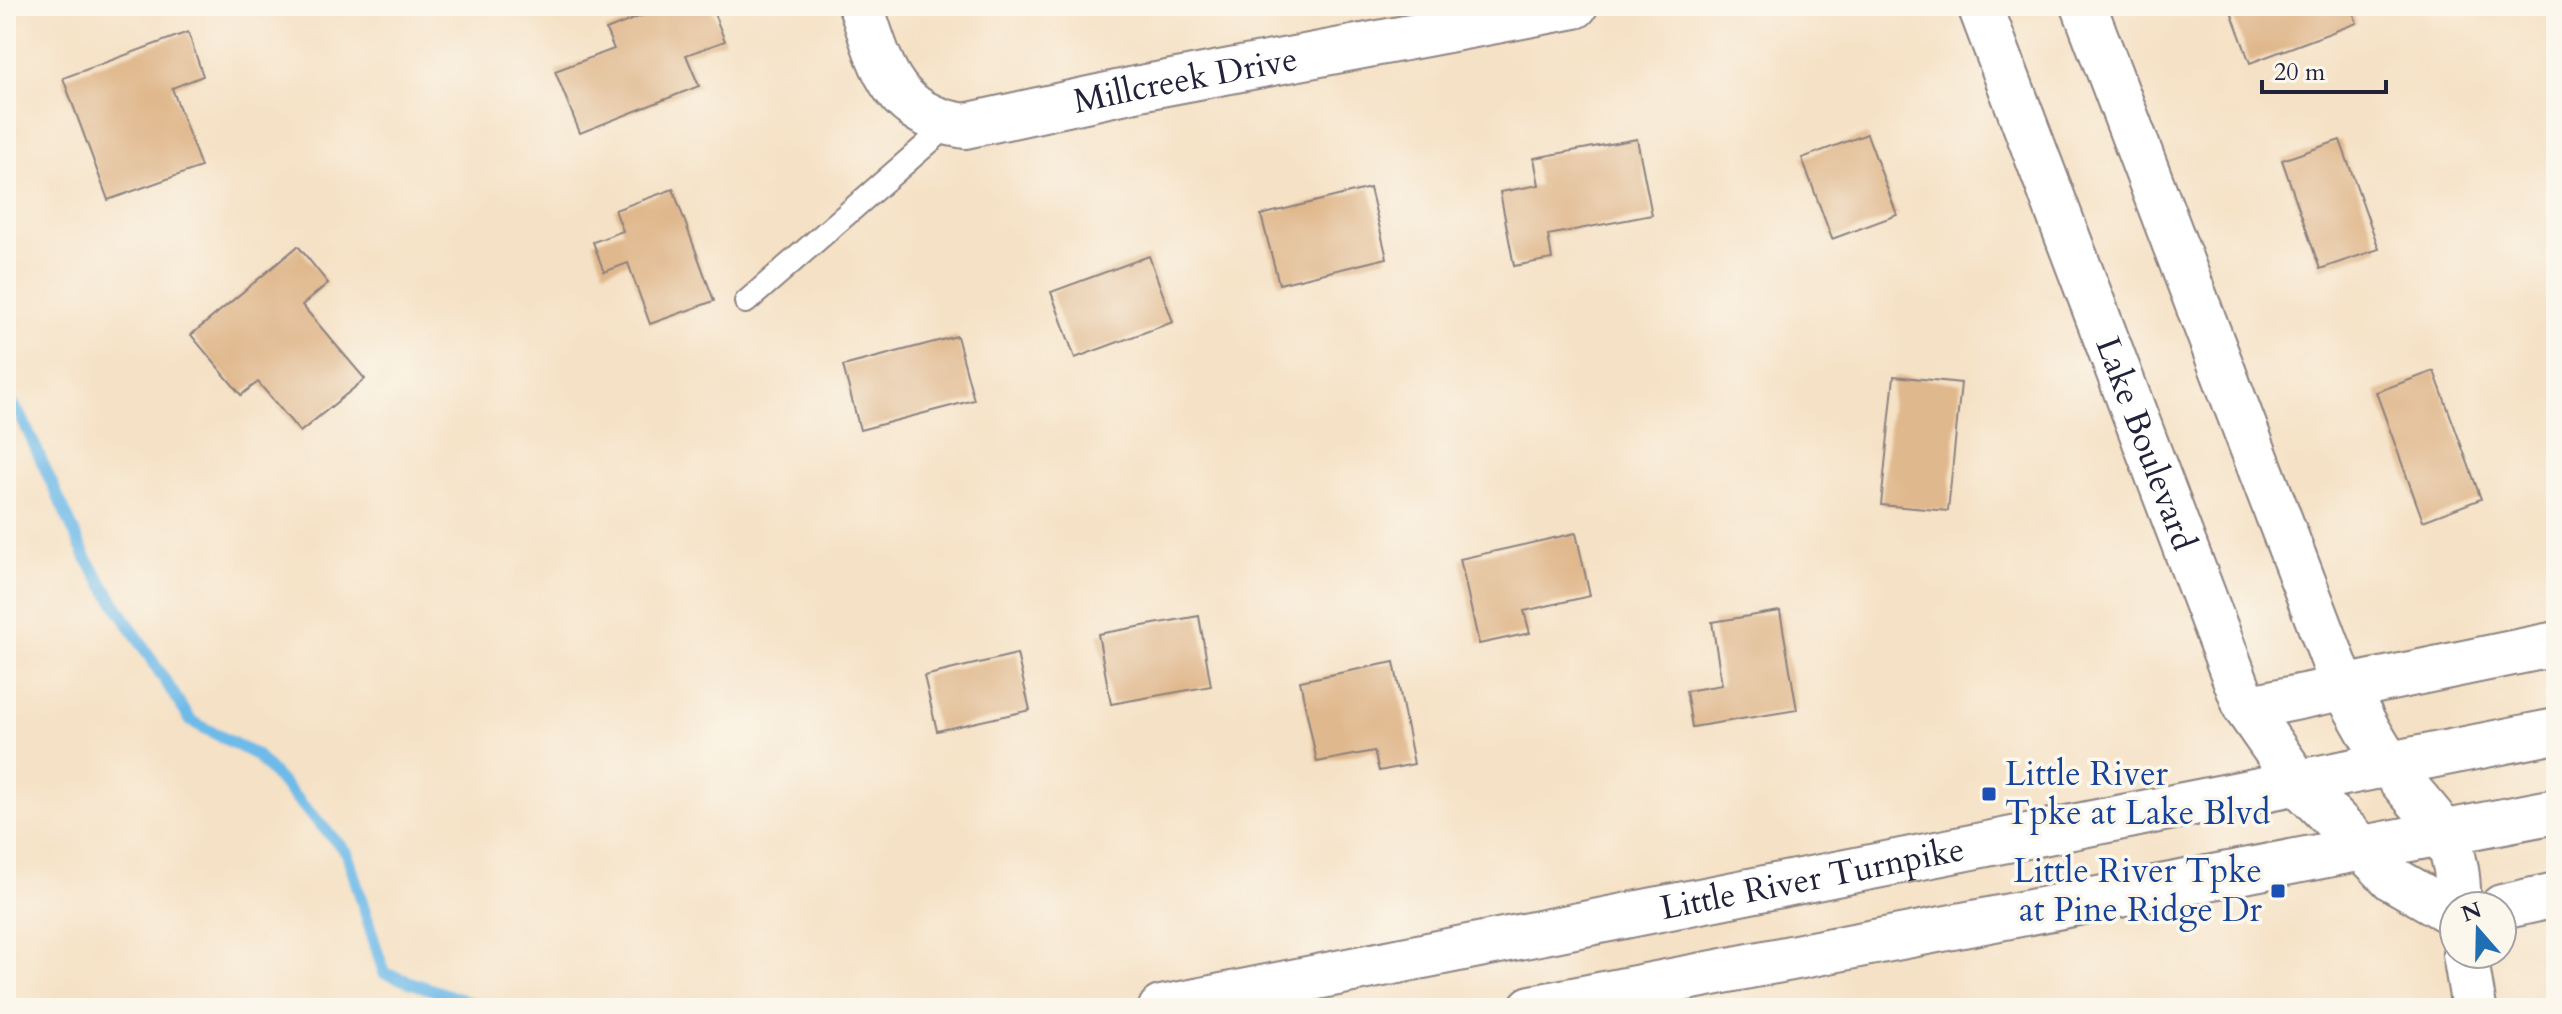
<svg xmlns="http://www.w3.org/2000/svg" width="2562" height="1014" font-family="Cardo,serif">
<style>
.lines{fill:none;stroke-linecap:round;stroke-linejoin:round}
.stream{stroke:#6ebae8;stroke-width:12}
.building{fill:#e0b88d}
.service-casing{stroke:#8c8280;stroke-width:26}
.minor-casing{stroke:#8c8280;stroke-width:48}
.primary-casing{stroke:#8c8280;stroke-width:48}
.service{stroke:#fff;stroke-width:22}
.minor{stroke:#fff;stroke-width:44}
.primary{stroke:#fff;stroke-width:44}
.transit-dot{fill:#1a4fb4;stroke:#fbf7ec;stroke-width:3}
.labels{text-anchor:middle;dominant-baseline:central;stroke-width:7;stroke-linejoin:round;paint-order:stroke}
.street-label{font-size:34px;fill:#22223b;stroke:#fbf7ec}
.transit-label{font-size:34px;fill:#164399;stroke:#fbf7ec;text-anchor:start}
</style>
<rect width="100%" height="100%" fill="#fbf7ec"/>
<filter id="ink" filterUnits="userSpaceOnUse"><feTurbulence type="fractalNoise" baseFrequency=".0125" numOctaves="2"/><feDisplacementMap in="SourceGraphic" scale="16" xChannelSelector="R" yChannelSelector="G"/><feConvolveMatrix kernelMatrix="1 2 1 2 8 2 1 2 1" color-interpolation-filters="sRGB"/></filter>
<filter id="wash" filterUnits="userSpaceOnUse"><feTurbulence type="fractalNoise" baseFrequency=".006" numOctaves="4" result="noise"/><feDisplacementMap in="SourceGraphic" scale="32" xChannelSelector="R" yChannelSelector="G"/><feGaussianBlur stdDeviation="1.8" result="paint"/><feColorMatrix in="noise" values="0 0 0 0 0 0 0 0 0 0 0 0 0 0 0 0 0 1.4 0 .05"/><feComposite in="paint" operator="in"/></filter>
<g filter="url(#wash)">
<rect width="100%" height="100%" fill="#f5e1c5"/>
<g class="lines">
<path class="stream" d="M 6,394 L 22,418 L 86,558 L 191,721 L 256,755 L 347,853 L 384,973 L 485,1008"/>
</g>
<g id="blocks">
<path class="building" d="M 666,6 L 711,6 L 725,41 L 686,55 L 699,86 L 580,133 L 555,71 L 614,49 L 606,30 Z
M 2229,6 L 2351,6 L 2357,23 L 2250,63 Z
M 188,32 L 203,76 L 172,88 L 201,167 L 108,200 L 63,78 Z
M 1867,134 L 1897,215 L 1832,239 L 1802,158 Z
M 1637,139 L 1652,215 L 1548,235 L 1552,259 L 1514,266 L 1500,192 L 1539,185 L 1534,158 Z
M 2340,140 L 2379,249 L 2320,269 L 2282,160 Z
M 1370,188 L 1387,258 L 1279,284 L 1261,215 Z
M 673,189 L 714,301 L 650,324 L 628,263 L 604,272 L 593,242 L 623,231 L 615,210 Z
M 298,246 L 328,283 L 302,305 L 365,379 L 300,432 L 258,382 L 241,395 L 191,335 Z
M 1149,256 L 1173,322 L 1075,358 L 1051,292 Z
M 957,336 L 974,400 L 860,430 L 843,366 Z
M 2434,371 L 2481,499 L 2423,521 L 2376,392 Z
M 1894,376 L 1961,383 L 1948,511 L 1881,505 Z
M 1576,533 L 1590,596 L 1524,611 L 1530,633 L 1479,644 L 1460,559 Z
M 1780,611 L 1797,710 L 1692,727 L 1686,691 L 1722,685 L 1712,622 Z
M 1199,616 L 1211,686 L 1111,704 L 1098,634 Z
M 1017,654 L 1030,710 L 937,731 L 924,676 Z
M 1394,662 L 1414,764 L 1379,771 L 1374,751 L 1317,762 L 1300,681 Z"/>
</g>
</g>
<g filter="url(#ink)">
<use href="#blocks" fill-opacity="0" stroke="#8c8280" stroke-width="2"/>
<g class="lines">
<defs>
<path id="service" d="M 746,302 L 950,124"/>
<g id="minor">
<path id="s1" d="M 861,6 C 881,68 893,116 965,126 L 1140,88 L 1575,6"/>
<path id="s2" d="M 1980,6 L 2246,708 L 2299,784 L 2393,879 L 2454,914"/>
<path d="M 2084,6 L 2343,686 C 2358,711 2371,737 2387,761 C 2426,819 2461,827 2458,906"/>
<path d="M 2246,708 L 2556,644"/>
<path d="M 2502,907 L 2556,895"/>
<path d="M 2465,954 L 2474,1008"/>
</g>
<g id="primary">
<path id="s3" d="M 1161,1008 L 2556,731"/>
<path d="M 1531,1008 L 2556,811"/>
</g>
</defs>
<use href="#service" class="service-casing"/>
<use href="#minor" class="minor-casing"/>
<use href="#primary" class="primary-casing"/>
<use href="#service" class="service"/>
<use href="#minor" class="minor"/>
<use href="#primary" class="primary"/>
</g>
</g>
<g class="transit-dot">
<rect x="1981" y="786" width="16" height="16" rx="4"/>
<rect x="2270" y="883" width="16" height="16" rx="4"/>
</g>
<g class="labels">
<g class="street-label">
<text stroke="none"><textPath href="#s1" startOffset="396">Millcreek Drive</textPath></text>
<text stroke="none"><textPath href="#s2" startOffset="468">Lake Boulevard</textPath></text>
<text stroke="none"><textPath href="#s3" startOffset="664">Little River Turnpike</textPath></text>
</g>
<g class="transit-label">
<text x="2005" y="774">Little River<tspan x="2005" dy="39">Tpke at Lake Blvd</tspan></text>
<text x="2262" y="871" text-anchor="end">Little River Tpke<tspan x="2262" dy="39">at Pine Ridge Dr</tspan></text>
</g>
</g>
<rect width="2562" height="1014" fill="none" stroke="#fbf7ec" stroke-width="32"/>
<g transform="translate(2478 930) rotate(340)"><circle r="38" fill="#fbf7ec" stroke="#a4a2a5" stroke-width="2"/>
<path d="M0-6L14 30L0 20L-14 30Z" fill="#1f6fb2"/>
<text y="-12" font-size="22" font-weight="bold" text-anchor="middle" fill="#22223b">N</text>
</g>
<path d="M2262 80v12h124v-12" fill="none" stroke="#22223b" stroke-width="4"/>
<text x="2274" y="80" font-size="24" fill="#22223b" stroke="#fbf7ec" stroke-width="6" paint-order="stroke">20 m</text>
</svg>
